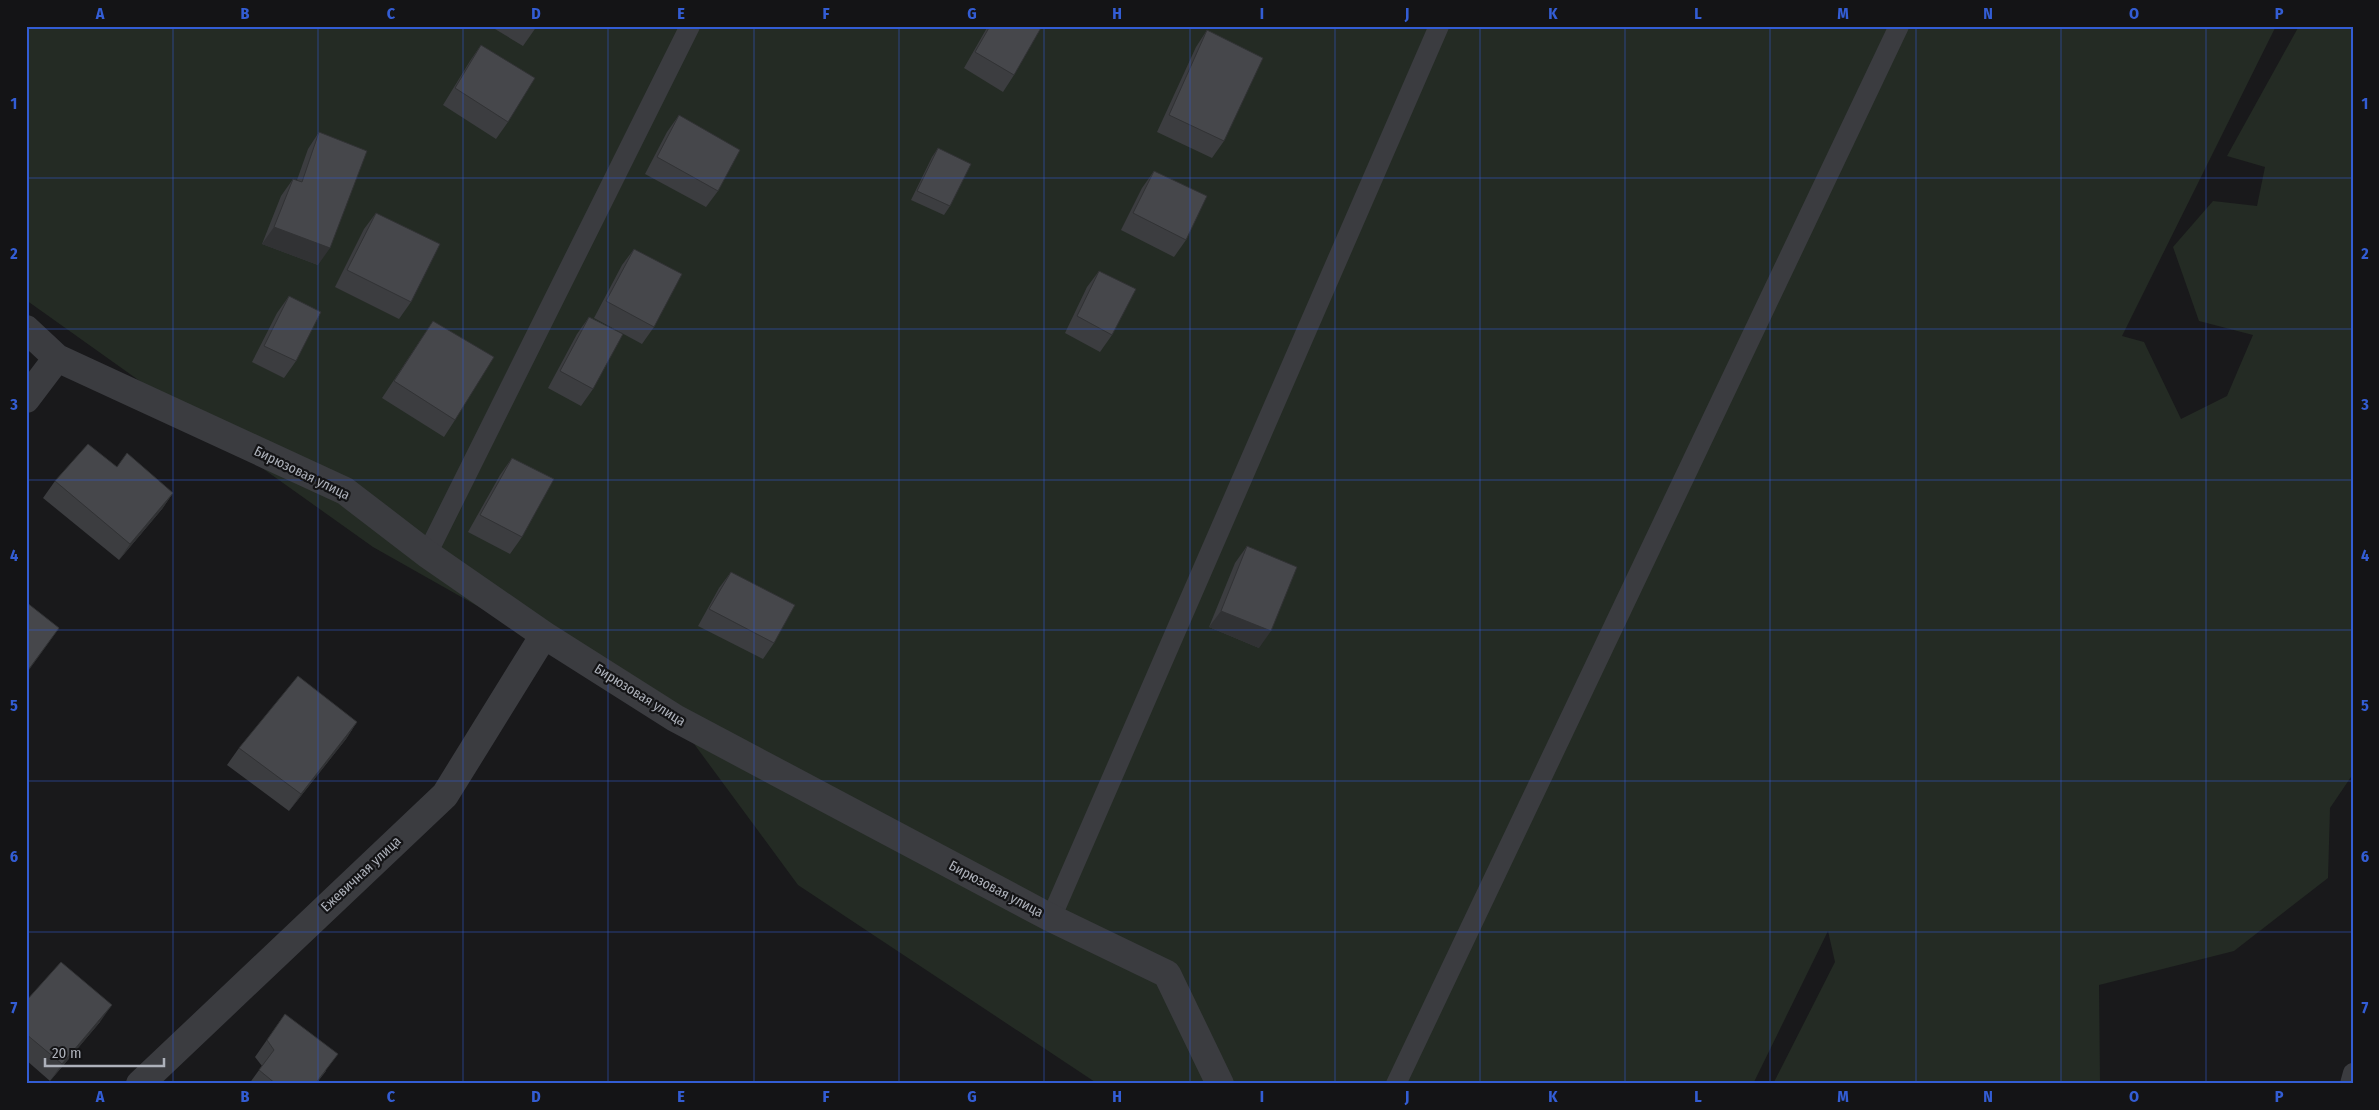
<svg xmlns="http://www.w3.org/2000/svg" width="2379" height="1110" font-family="'Fira Sans Condensed',sans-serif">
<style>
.green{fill:#242b24}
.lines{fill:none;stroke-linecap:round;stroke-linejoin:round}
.lane{stroke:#3b3c40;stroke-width:20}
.street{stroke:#3b3c40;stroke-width:28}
.wall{fill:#3c3d40}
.shaded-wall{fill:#313234}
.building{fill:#46474b;stroke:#313234}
.grid{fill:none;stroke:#335dd4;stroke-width:1;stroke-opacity:0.55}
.labels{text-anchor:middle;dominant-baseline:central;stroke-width:4.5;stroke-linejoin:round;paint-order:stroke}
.street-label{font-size:14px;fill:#adb1ba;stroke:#141416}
.neatline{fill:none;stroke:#335dd4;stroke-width:2}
.grid-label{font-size:16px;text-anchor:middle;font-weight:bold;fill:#335dd4}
</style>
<rect width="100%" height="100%" fill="#19191b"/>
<path class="green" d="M 26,26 L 2276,26 L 2122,336 L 2144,342 L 2181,419 L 2227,396 L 2253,335 L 2199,321 L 2173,247 L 2213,201 L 2257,206 L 2265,167 L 2227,156 L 2299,26 L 2353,26 L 2353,774 L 2330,808 L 2328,878 L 2234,951 L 2099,985 L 2100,1084 L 1773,1084 L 1835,962 L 1828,931 L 1753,1084 L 1098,1084 L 798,885 L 675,718 L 373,547 L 26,300 Z"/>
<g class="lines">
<path class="lane" d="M 427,554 L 690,26
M 1051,918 L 1439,26
M 1396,1084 L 1899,26
M 2350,1084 L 2353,1073"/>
<path class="street" d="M 26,329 L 57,358 L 345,491 L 427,554 L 544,635 L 675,718 L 1051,918 L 1167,974 L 1220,1084
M 26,399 L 57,358
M 140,1084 L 445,795 L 544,635"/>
</g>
<path class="wall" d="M 490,26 L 537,26 L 523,46 Z
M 988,26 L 1042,26 L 1014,75 L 1003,92 L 964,68 Z
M 1207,30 L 1224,141 L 1212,158 L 1157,132 L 1196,47 Z
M 481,45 L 508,122 L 496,139 L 443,105 L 470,61 Z
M 679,115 L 718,191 L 706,207 L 645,174 L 667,132 Z
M 319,132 L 318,265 L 262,244 L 281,196 L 293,179 L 297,180 L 308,149 Z
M 938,148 L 950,206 L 944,215 L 911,200 L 932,157 Z
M 1154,171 L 1186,240 L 1174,257 L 1121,230 L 1142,188 Z
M 376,213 L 411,302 L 399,319 L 335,287 L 364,229 Z
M 634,249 L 654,327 L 642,344 L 594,318 L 622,265 Z
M 1099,271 L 1112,335 L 1100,352 L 1065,333 L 1087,287 Z
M 289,296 L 296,361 L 284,378 L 252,362 L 277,313 Z
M 589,317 L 593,389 L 581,406 L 548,388 L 577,334 Z
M 433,321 L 455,420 L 444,437 L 382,398 Z
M 512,458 L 522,537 L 510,554 L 468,532 L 500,475 Z
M 117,467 L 173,493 L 162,509 L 119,560 L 43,498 L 55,481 Z
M 1247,546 L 1259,648 L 1209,627 L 1235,563 Z
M 731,572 L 774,643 L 763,659 L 698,626 L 719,588 Z
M 357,722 L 346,739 L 289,811 L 227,765 L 239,748 Z
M 26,1001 L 100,1022 L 50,1081 L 26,1060 Z
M 285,1014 L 326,1071 L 316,1084 L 249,1084 L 262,1066 L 255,1057 Z"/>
<path class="shaded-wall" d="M 274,227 L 330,248 L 318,265 L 262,244 Z
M 173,493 L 162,509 L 119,560 L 130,544 Z
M 1221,611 L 1271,631 L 1259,648 L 1209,627 Z
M 59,628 L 42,652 L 26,674 L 26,673 Z
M 357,722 L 346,739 L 289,811 L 301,794 Z
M 112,1005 L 100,1022 L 50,1081 L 62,1064 Z"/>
<path class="building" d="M 530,26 L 537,26 L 535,29 Z
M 990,26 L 1042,26 L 1014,75 L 975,52 Z
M 1207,30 L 1263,58 L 1224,141 L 1169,115 Z
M 481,45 L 535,78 L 508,122 L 455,88 Z
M 679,115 L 740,150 L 718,191 L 657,157 Z
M 319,132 L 367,151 L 330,248 L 274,227 L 293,179 L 302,182 Z
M 938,148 L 971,164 L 950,206 L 917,191 Z
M 1154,171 L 1207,196 L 1186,240 L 1133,213 Z
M 376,213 L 440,244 L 411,302 L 347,270 Z
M 634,249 L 682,274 L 654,327 L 606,301 Z
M 1099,271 L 1136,289 L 1112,335 L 1077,316 Z
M 289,296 L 321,312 L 296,361 L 264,346 Z
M 589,317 L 623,334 L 593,389 L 560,371 Z
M 433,321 L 494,357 L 455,420 L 394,381 Z
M 88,444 L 117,467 L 127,453 L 173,493 L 130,544 L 55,481 Z
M 512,458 L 554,479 L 522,537 L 480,515 Z
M 1247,546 L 1297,567 L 1271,631 L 1221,611 Z
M 731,572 L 795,605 L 774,643 L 709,609 Z
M 26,602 L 59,628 L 26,673 Z
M 298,676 L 357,722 L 301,794 L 239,748 Z
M 61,962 L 112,1005 L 62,1064 L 26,1034 L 26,1001 Z
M 285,1014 L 338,1054 L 315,1084 L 276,1084 L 259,1070 L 274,1050 L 267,1040 Z"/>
<path class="grid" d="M 173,26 L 173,1084M 318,26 L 318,1084M 463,26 L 463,1084M 608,26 L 608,1084M 754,26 L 754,1084M 899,26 L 899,1084M 1044,26 L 1044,1084M 1190,26 L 1190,1084M 1335,26 L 1335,1084M 1480,26 L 1480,1084M 1625,26 L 1625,1084M 1770,26 L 1770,1084M 1916,26 L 1916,1084M 2061,26 L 2061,1084M 2206,26 L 2206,1084M 26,178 L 2353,178M 26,329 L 2353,329M 26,480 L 2353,480M 26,630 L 2353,630M 26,781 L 2353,781M 26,932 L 2353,932"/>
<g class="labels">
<g class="street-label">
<text transform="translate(302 473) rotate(26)">Бирюзовая улица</text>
<text transform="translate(640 695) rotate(32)">Бирюзовая улица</text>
<text transform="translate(361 874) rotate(-43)">Ежевичная улица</text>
<text transform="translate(996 889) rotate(28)">Бирюзовая улица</text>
</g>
</g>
<rect width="2379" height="1110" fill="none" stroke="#141416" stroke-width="55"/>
<path d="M45 1058v8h119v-8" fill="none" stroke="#adb1ba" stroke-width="2.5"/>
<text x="52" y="1058" font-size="15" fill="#adb1ba" stroke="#141416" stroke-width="4" paint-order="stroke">20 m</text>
<rect x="28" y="28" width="2324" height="1054" class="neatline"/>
<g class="grid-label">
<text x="100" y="19">A</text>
<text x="245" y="19">B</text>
<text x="391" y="19">C</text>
<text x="536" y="19">D</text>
<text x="681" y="19">E</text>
<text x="826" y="19">F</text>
<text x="972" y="19">G</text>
<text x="1117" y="19">H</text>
<text x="1262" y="19">I</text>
<text x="1407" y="19">J</text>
<text x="1553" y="19">K</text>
<text x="1698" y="19">L</text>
<text x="1843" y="19">M</text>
<text x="1988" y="19">N</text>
<text x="2134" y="19">O</text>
<text x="2279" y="19">P</text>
<text x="14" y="109">1</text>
<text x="2365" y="109">1</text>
<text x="14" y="259">2</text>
<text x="2365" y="259">2</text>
<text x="14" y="410">3</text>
<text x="2365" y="410">3</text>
<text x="14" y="561">4</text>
<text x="2365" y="561">4</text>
<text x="14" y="711">5</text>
<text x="2365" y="711">5</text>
<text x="14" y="862">6</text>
<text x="2365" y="862">6</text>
<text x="14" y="1013">7</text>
<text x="2365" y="1013">7</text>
<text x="100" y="1102">A</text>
<text x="245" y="1102">B</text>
<text x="391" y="1102">C</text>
<text x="536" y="1102">D</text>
<text x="681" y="1102">E</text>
<text x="826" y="1102">F</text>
<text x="972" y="1102">G</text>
<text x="1117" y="1102">H</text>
<text x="1262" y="1102">I</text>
<text x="1407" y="1102">J</text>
<text x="1553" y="1102">K</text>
<text x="1698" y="1102">L</text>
<text x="1843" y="1102">M</text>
<text x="1988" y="1102">N</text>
<text x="2134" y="1102">O</text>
<text x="2279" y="1102">P</text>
</g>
</svg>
